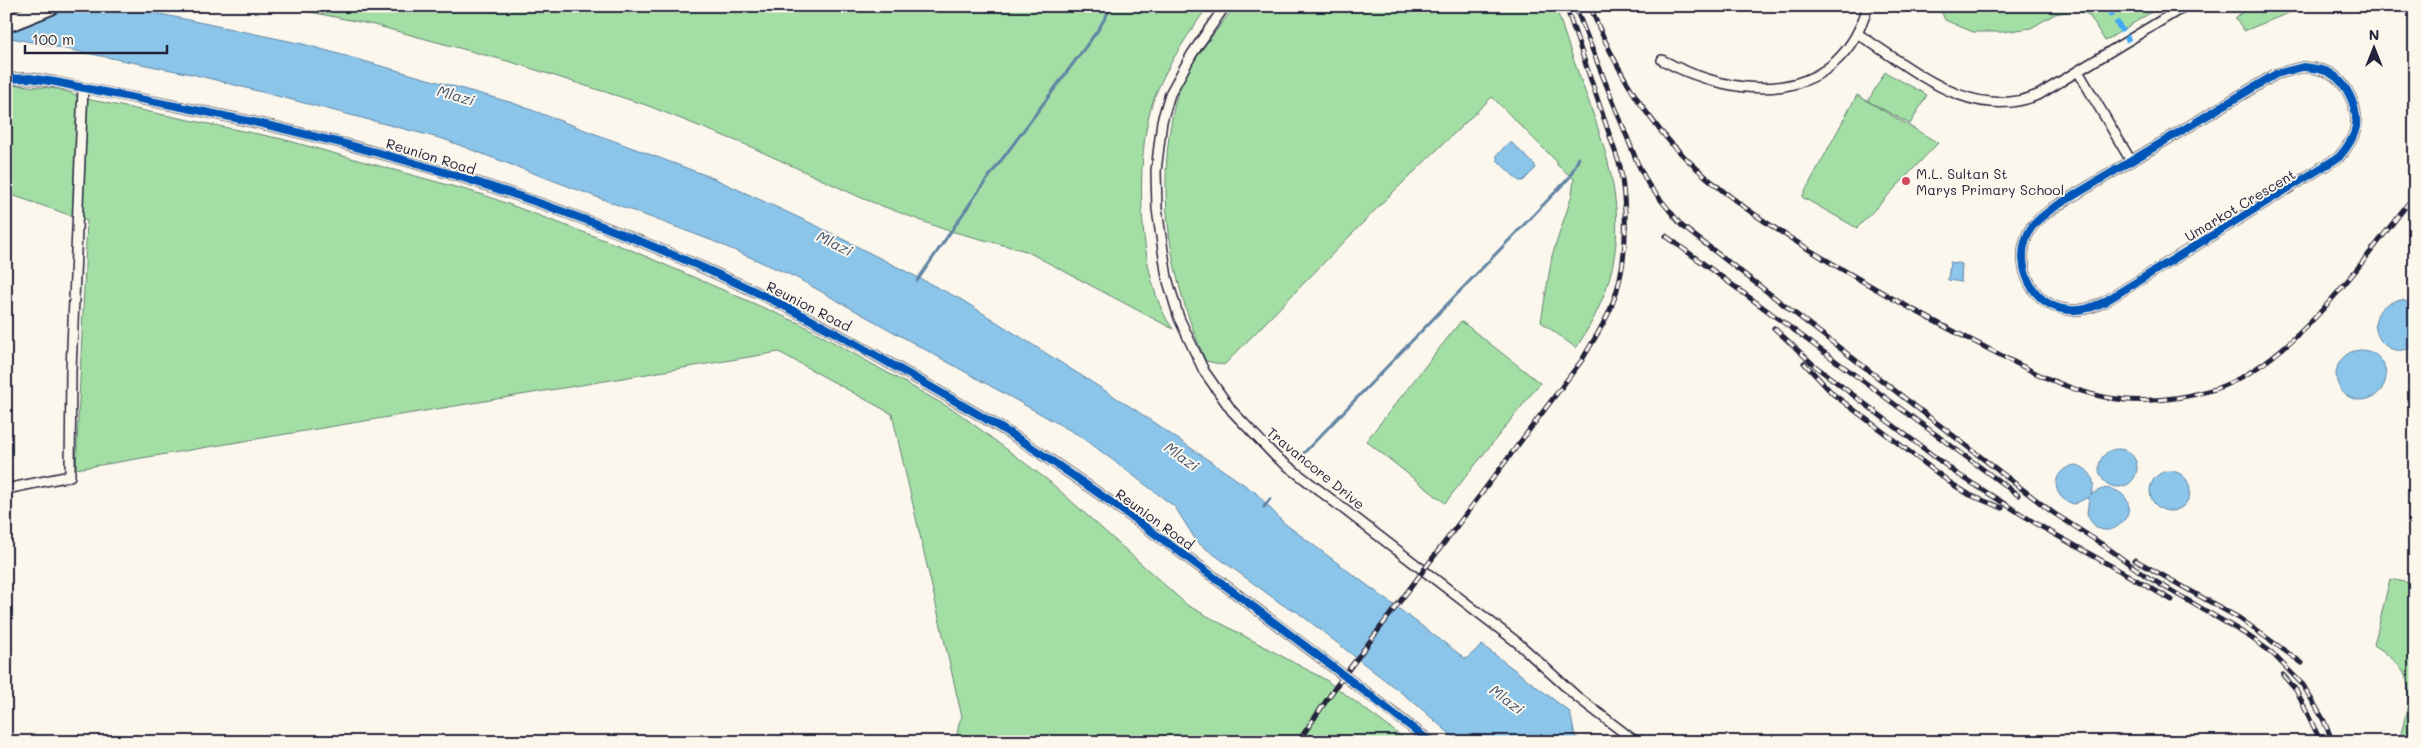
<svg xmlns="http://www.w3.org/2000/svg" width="2421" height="748" font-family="Mali,sans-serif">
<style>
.green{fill:#a3dfa5;stroke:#628070}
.water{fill:#8bc5ea;stroke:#6184a4}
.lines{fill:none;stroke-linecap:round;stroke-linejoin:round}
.stream{stroke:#6184a4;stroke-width:3}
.minor-casing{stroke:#22223b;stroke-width:12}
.motorway-casing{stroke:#22223b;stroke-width:20}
.minor{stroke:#fbf7ec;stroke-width:9}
.motorway{stroke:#fbf7ec;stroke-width:16}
.rail-casing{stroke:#22223b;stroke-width:5}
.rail{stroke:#fbf7ec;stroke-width:3;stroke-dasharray:9;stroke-linecap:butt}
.quiet{stroke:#3fa9f5;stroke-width:6;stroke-dasharray:12 6;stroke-linecap:butt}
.cycleway-casing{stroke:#fbf7ec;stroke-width:11}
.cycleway{stroke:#0057b8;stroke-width:8}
.poi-dot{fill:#d1495b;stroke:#fbf7ec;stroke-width:2}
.labels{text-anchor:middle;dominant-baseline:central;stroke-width:4;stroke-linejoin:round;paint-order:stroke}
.street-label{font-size:14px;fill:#22223b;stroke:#fbf7ec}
.poi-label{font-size:14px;fill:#22223b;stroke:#fbf7ec;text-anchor:start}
.water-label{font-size:15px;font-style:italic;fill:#425370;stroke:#fbf7ec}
</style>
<rect width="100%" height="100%" fill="#fbf7ec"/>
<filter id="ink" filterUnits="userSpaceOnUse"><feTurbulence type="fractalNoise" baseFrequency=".02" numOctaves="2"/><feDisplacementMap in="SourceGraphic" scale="10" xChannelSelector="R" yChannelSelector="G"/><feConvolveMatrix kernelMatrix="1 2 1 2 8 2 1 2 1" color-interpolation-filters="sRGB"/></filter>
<g filter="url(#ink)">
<path class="green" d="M 281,6 L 1208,6 C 1187,36 1166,66 1153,101 C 1134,156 1137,282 1173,329 L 1026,251 L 943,229 L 864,199 L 749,146 L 646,105 L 511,62 L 374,25 Z
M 1235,6 L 1556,6 C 1592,132 1661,222 1576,348 L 1541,322 L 1552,256 L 1572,195 L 1574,179 L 1557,165 L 1557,162 L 1492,97 L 1387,198 L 1224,365 L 1206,361 C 1174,290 1159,214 1169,136 C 1172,119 1174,101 1181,84 C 1194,56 1217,31 1235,6 Z
M 1939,6 L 2161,6 L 2105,41 L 2089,15 L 2076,10 L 2055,14 L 2031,28 L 2002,32 L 1973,32 L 1945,20 Z
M 2250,6 L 2306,6 L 2244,31 L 2235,18 Z
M 1885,72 L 1927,95 L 1910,124 L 1868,101 Z
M 18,85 L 59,89 L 91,100 L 282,139 L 484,195 L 631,250 L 801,324 L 957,412 L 1050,482 L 1187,605 L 1326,680 L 1409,742 L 953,742 C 960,734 956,725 962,717 L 892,414 L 779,352 L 76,469 L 87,221 L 6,193 L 6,87 Z
M 1857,95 L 1938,143 L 1857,228 L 1802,197 Z
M 1461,321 L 1540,383 L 1445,503 L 1366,441 Z
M 2390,579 L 2415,584 L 2415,742 L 2399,742 C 2410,695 2421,675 2374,645 Z"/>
<path class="water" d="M 6,6 L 122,6 L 303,44 L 513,103 L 713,178 L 817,226 L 962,300 L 1134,409 L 1255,492 L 1284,523 L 1466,659 L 1482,645 L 1570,712 L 1575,736 L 1583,742 L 1459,742 L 1417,705 L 1296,611 L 1283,605 L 1197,542 L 1175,507 L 1082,437 L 795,277 L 713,241 L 443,139 L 196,75 L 6,37 Z
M 1508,143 L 1512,143 L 1535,165 L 1535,169 L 1523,181 L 1519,181 L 1497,160 L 1497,155 Z
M 1950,262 L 1962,264 L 1961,282 L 1948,280 Z
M 2402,300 L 2415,305 L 2415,346 C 2376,367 2356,304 2402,300 Z
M2336 375a25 25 0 1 1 50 0a25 25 0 1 1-50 0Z
M2099 468a19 19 0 1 1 38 0a19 19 0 1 1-38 0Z
M 2076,465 C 2091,469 2097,481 2091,495 C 2099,489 2107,486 2117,491 C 2150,507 2104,555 2087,514 L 2089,497 L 2074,504 C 2049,498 2051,468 2076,465 Z
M2150 491a20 20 0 1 1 40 0a20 20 0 1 1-40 0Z"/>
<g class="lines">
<path class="stream" d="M 917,281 L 980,189 L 1098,30 L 1112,6
M 1298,459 L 1569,178 L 1579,158
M 1264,507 L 1270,499"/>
<defs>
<path id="minor" d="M 1225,6 L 1192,54 L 1170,94 L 1162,121 L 1156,171 L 1157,209 L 1167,278 L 1179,318 L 1204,371 L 1232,411 L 1276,457 L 1518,643 L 1576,696 L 1636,742
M 1858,34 C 1913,69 1972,124 2040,94 L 2185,6
M 1662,60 C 1739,101 1838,107 1868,6
M 2303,67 C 2312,68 2322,69 2330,73 C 2347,82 2358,108 2356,127 C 2354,138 2346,149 2339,157 L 2104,302 C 2093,307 2083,311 2070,310 C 2034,308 2014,268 2027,236 C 2031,224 2043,216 2053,208 L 2276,74 Z
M 2079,73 L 2131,161
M 6,79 L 30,78 L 55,82 C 131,98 208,111 284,129 C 439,165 594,217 739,284 C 798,311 854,343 910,375 C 953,400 996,423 1037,451 C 1172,542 1301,643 1431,742
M 6,489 L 70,476 L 71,370 L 83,88"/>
<path id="motorway" d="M 6,24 L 51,6"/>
</defs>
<use href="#minor" class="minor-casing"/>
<use href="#motorway" class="motorway-casing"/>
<use href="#minor" class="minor"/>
<use href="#motorway" class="motorway"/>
<defs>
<path id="rail" d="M 1575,6 L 1637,162 L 1648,184 L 1682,226 L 2052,512 L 2105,546 L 2146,576 L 2247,635 L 2271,652 L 2303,685 L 2323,719 L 2333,742
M 1590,6 C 1610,56 1635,103 1671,143 C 1716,192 1771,227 1828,261 C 1877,290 1926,318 1977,343 C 2018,364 2059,388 2104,397 C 2141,404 2179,400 2215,389 C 2296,362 2362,260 2415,195
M 1666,236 L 2018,495
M 1774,328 L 1815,366 L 1956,473 L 2040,526 L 2172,600
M 1804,363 L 1833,394 L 1952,484 L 1970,495 L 2002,508
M 2135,560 L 2239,618 L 2302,663
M 2283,675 L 2296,690 L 2321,742
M 1298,742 L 1337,685 L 1582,360 C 1591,344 1602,328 1610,310 C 1629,265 1628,214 1620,166 L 1566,6"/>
</defs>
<use href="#rail" class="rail-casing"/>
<use href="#rail" class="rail"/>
<path class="quiet" d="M 2106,6 L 2129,41"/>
<defs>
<path id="cycleway" d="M 2303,67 C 2312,68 2322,69 2330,73 C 2347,82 2358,108 2356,127 C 2354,138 2346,149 2339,157 L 2104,302 C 2093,307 2083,311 2070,310 C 2034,308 2014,268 2027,236 C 2031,224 2043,216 2053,208 L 2276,74 Z
M 6,79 L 30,78 L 55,82 C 131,98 208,111 284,129 C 439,165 594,217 739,284 C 798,311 854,343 910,375 C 953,400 996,423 1037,451 C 1172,542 1301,643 1431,742"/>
</defs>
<use href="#cycleway" class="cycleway-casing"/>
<use href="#cycleway" class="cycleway"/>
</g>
</g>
<circle class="poi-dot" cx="1906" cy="181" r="5"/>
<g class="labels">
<g class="street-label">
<text transform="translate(431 156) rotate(17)">Reunion Road</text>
<text transform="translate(2240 205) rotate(-31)">Umarkot Crescent</text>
<text transform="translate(809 306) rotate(27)">Reunion Road</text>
<text transform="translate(1316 468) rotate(39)">Travancore Drive</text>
<text transform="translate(1155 519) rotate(36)">Reunion Road</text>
</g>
<g class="poi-label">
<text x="1916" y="173">M.L. Sultan St<tspan x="1916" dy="16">Marys Primary School</tspan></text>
</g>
<g class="water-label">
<text transform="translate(456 95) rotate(16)">Mlazi</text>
<text transform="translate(835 243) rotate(26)">Mlazi</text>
<text transform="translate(1182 456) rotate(36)">Mlazi</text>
<text transform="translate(1507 699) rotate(37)">Mlazi</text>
</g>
</g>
<rect width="2421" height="748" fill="none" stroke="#fbf7ec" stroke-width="25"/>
<rect x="12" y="12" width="2396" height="723" fill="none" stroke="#22223b" stroke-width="2" filter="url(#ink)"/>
<g transform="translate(2374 48)" stroke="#fbf7ec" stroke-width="4" paint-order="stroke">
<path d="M0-4L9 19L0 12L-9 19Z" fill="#22223b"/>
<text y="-8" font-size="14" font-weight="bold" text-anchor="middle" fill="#22223b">N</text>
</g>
<path d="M25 45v8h142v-8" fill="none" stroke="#22223b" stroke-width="2.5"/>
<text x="32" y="45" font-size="15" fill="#22223b" stroke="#fbf7ec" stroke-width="4" paint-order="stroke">100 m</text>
</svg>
